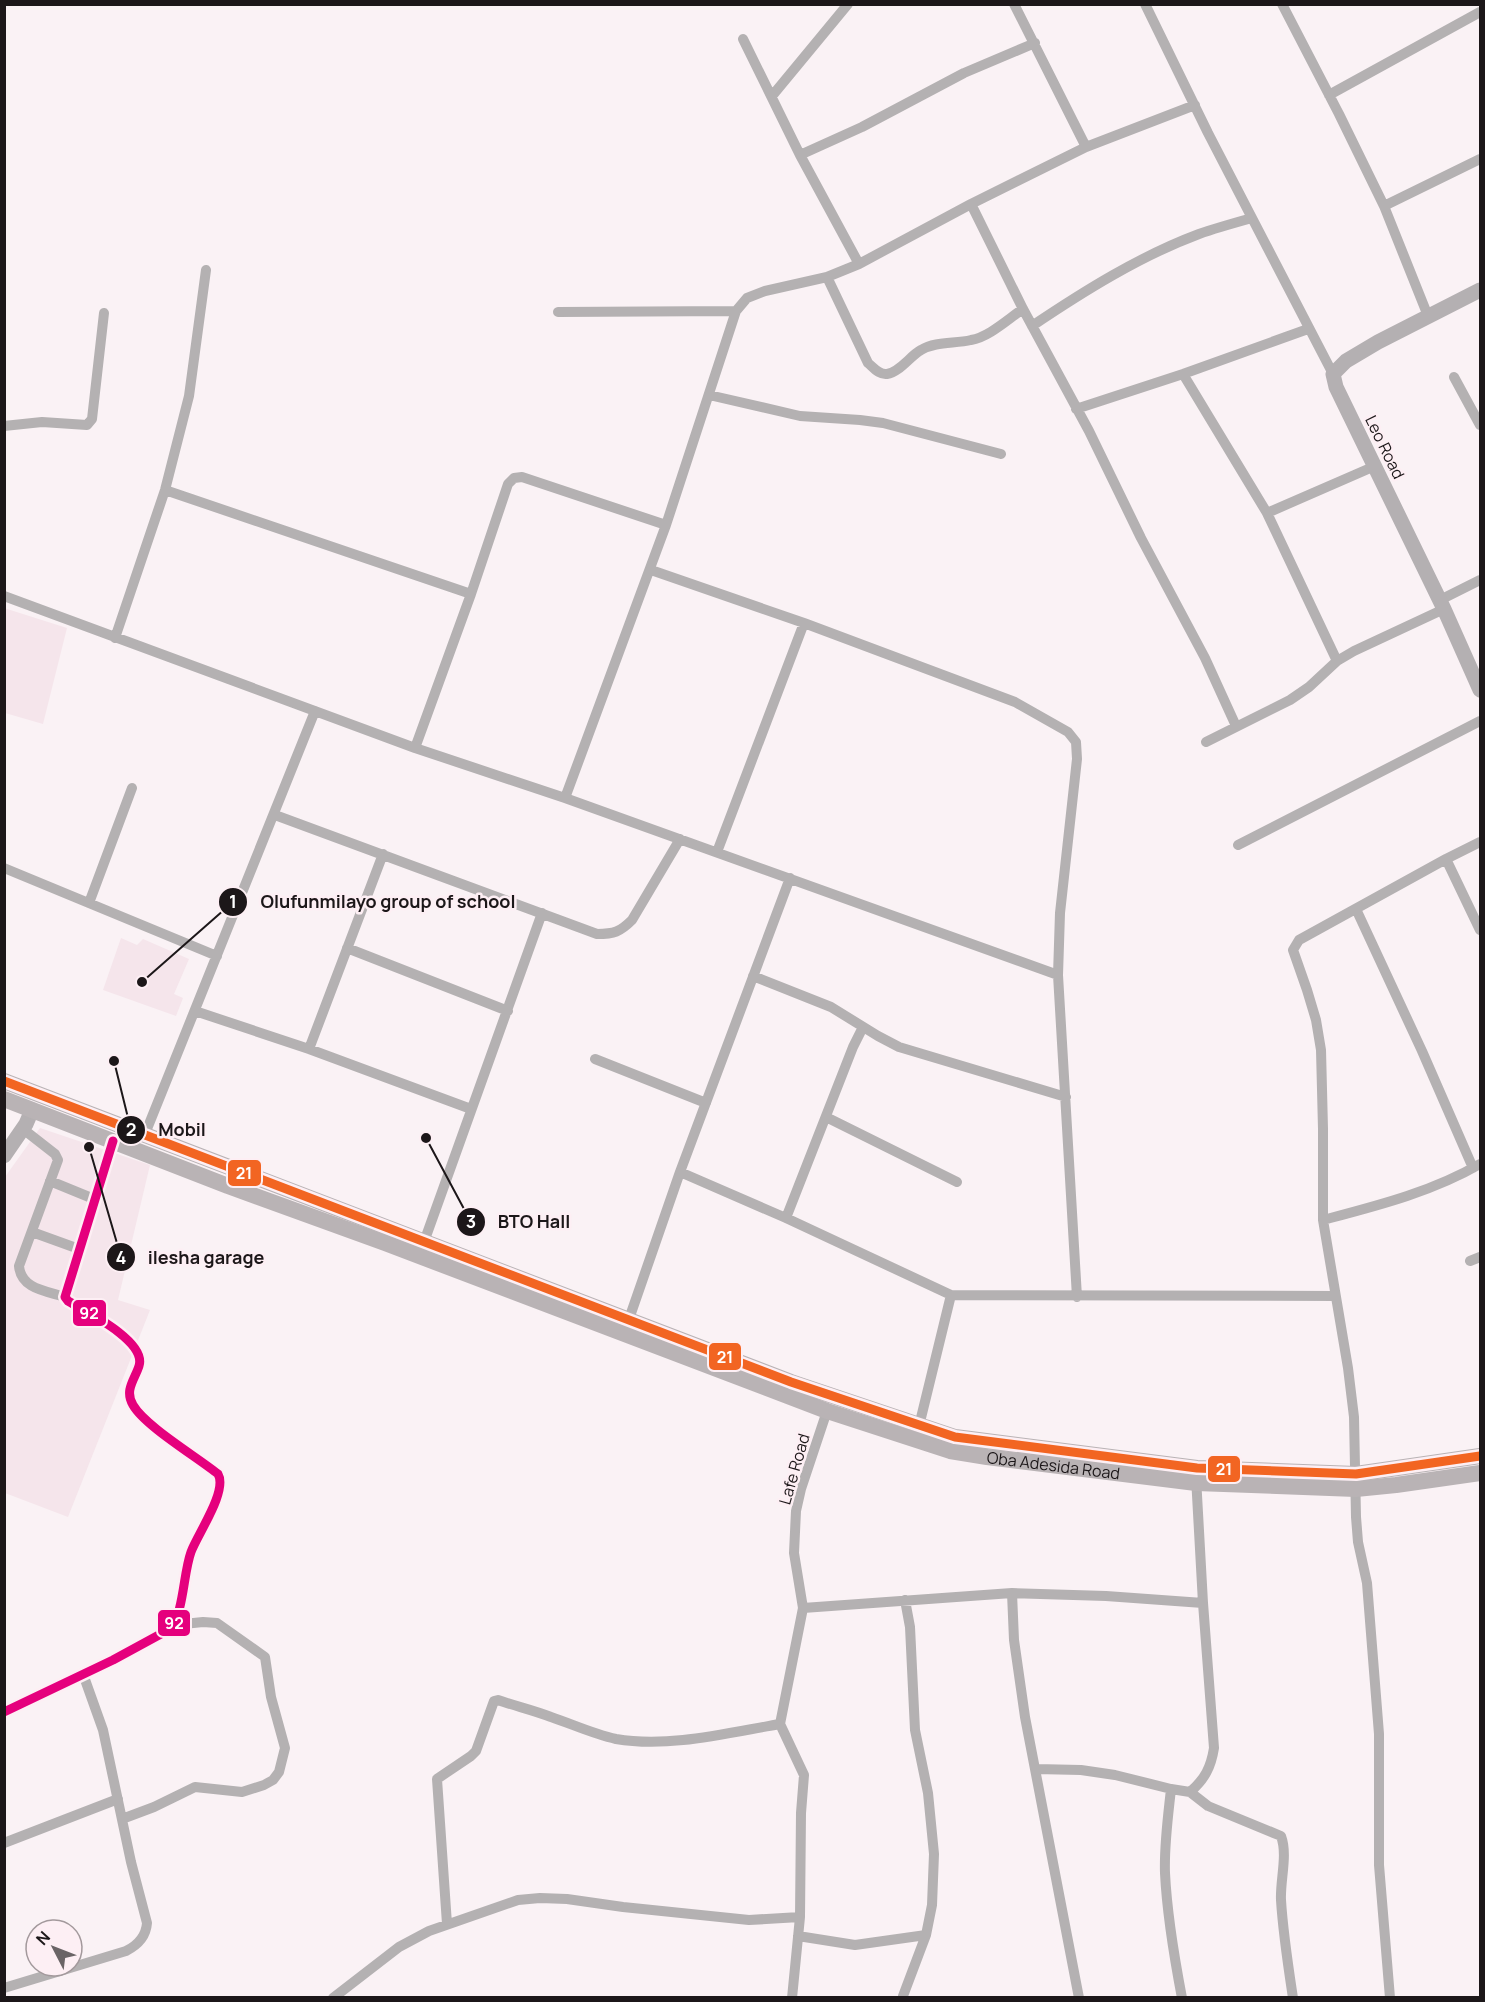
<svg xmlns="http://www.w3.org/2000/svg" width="1485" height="2002" font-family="Manrope,sans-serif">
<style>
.built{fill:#f5e5eb}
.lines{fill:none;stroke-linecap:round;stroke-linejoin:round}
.street{stroke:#b4b1b2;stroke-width:10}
.secondary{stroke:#b4b0b2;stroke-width:15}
.primary{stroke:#b9b3b5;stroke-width:16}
.bus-1-casing{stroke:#fdeff4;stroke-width:14}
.bus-2-casing{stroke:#fdeff4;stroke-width:14}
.bus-1{stroke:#f26522;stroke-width:9}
.bus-2{stroke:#e5007d;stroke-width:9}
.labels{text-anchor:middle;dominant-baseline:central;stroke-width:5;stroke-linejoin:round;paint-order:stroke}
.street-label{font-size:16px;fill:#1c1719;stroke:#fdeff4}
.leader{fill:none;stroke:#1c1719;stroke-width:2}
.callout-dot{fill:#1c1719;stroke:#fdeff4;stroke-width:2}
.mark-label{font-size:18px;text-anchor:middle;font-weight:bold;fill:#fff}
.callout-label{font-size:18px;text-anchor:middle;font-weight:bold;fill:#1c1719;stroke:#fdeff4;stroke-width:5;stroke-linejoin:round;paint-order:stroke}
.line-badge{stroke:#fdeff4;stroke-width:2}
.badge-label{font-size:16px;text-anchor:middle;font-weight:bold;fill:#fff}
</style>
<rect width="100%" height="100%" fill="#faf2f5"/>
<path class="built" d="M 4,608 L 67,628 L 43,724 L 5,713 Z
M 121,938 L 137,945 L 143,939 L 189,959 L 174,994 L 183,998 L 176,1016 L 103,990 Z
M 40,1128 L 150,1165 L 118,1300 L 150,1310 L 68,1517 L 5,1493 L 5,1177 Z"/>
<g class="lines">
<path class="street" d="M 1014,4 L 1086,147
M 1282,4 L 1339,114 L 1384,206 L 1428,316
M 743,39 L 800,155 L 859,264
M 1329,95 L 1480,12
M 772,96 L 848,4
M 800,155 L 862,127 L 964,73 L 1035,43
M 971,204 L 1023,309 L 1089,431 L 1141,538 L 1205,658 L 1236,726
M 1384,206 L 1480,159
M 1252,218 L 1333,374
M 827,277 L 868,363 C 874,368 879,375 887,374 C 900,372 910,356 921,350 C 936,341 955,344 971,340 C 989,337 1008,319 1023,309
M 558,312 L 736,311
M 1032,326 C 1084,291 1140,256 1199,234 C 1216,228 1234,223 1252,218 L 1208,133 L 1145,4
M 1183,374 L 1267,513 L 1337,661
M 1454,377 L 1480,425
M 709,395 L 800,416 L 860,420 L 883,423 L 1001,454
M 1076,409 L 1183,374 L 1308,329
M 4,426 L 42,422 L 87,425 L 92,419 L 104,313
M 165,490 L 471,594
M 1267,513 L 1375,466
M 651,570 L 804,623 L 1015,702 L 1068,732 L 1076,742 L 1077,759 L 1060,913 L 1058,975 L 1077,1297
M 4,596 L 415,748 L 565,798 L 1058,975
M 1440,600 L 1480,580
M 115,638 L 165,490 L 189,396 L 206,270
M 1206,742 L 1290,700 L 1309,687 L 1337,661 L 1354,651 L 1444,609
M 415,748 L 471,594 L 508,484 L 514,478 L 522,477 L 666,525
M 565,798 L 666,525 L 736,311 L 747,298 L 765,291 L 827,277 L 859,264 L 971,204 L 1086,147 L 1195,105
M 275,815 L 597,934 C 614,934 620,932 632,920 L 680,839
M 1238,845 L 1480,721
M 717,852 L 804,623
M 1446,859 L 1480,930
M 4,868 L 217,956
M 89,903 L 132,788
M 1356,909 L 1422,1051 L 1473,1168
M 347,948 L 508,1011
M 753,976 L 831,1007 L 878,1036 L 899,1047 L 1066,1097
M 195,1011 L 309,1049 L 471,1109
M 309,1049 L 383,854
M 595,1059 L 706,1103
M 826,1117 L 957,1182
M 23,1129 L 55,1154 L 58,1160 L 19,1266 C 21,1289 46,1291 65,1297
M 145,1134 L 315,711
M 680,1172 L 786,1218 L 951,1295 L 1335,1296
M 50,1181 L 94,1199
M 786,1218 L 853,1047 L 863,1027
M 1323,1220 C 1376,1206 1432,1192 1480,1164
M 32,1232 L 79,1249
M 424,1242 L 542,913
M 1470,1261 L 1480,1257
M 629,1319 L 680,1172 L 790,878
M 919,1426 L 951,1295
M 1012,1593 L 1014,1640 L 1025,1717 L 1079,1998
M 803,1608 L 1012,1593 L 1106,1596 L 1203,1603
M 4,1712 L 113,1660 L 170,1629 C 184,1613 183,1574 191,1552 C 197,1535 228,1491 218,1474 C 197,1457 145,1426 133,1405 C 124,1390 135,1379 139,1366 C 147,1341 85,1311 68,1301 L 65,1297 L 113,1141
M 1036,1769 L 1081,1770 L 1115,1775 L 1171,1789 L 1190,1792 L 1208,1806 L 1281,1836 C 1288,1855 1280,1880 1281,1900 C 1283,1933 1288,1965 1293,1998
M 1171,1789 C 1168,1817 1164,1845 1165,1873 C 1167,1915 1174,1956 1182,1998
M 1190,1792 C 1205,1779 1211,1767 1214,1748 L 1203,1603 L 1196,1477
M 122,1819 L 154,1807 L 195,1787 L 242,1792 L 264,1785 L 273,1780 L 279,1772 L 285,1748 L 271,1697 L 265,1657 L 217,1623 L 203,1622 L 174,1625
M 4,1843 L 118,1799
M 447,1924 L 437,1779 L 471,1756 L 476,1751 L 494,1701 L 498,1700 C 515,1706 533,1710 551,1717 C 572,1724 593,1734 616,1739 C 669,1748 727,1733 780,1724
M 798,1936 L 855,1945 L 926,1935
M 4,1988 L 126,1951 C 138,1945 146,1937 147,1923 L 131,1862 L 103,1730 L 83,1674
M 903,1996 L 926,1935 L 932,1905 L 934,1854 L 928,1793 L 915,1730 L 910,1627 L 905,1600
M 333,1998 L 399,1947 L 429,1931 L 518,1900 L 540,1898 L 567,1899 L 623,1907 L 749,1920 L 800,1917
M 792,1998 L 800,1917 L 801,1813 L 804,1775 L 780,1724 L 803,1608 L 794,1553 L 796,1511 L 801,1489 L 827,1411
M 1390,1998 L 1379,1865 L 1379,1734 L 1367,1583 L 1358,1542 L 1356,1517 L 1354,1417 L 1348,1368 L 1323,1220 L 1323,1129 L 1321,1050 L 1316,1020 L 1307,990 L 1293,950 L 1299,940 L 1446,859 L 1480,842"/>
<path class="secondary" d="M 1480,290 L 1378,342 L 1346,361 L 1333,374 L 1336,387 L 1444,609 L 1480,690
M 4,1156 L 26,1124 L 32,1110"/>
<g class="primary">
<path d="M 4,1081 L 791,1382 L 955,1437 L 1197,1468 L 1356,1474 L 1480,1456"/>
<path id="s1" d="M 4,1099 L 228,1186 L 385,1243 L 827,1411 L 950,1451 L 987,1457 L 1196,1483 L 1356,1489 L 1396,1485 L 1480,1473"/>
</g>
<defs>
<path id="bus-1" d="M 4,1081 L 791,1382 L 955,1437 L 1197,1468 L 1356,1474 L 1480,1456"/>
<path id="bus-2" d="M 4,1712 L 113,1660 L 170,1629 C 184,1613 183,1574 191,1552 C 197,1535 228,1491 218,1474 C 197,1457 145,1426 133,1405 C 124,1390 135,1379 139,1366 C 147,1341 85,1311 68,1301 L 65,1297 L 113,1141"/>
</defs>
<use href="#bus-1" class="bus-1-casing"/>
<use href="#bus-2" class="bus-2-casing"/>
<use href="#bus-1" class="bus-1"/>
<use href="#bus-2" class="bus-2"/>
</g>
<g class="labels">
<g class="street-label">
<text transform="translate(1385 447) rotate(64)">Leo Road</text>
<text stroke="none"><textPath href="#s1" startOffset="1114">Oba Adesida Road</textPath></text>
<text transform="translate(794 1469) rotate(-74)">Lafe Road</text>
</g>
</g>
<path class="leader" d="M142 982L233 902M114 1061L131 1130M426 1138L471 1222M89 1147L121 1257"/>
<g class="callout-dot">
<circle cx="142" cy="982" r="6"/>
<circle cx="114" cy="1061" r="6"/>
<circle cx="426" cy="1138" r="6"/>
<circle cx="89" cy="1147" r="6"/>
<circle cx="233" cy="902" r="15"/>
<circle cx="131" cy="1130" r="15"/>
<circle cx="471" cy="1222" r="15"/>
<circle cx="121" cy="1257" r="15"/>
</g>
<g class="mark-label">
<text x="233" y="908">1</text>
<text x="131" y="1136">2</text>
<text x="471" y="1228">3</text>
<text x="121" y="1264">4</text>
</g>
<g class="callout-label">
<text x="388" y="908">Olufunmilayo group of school</text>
<text x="182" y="1136">Mobil</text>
<text x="534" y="1228">BTO Hall</text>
<text x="206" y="1264">ilesha garage</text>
</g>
<g class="line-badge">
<rect x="227" y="1159" width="35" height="28" rx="6" fill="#f26522"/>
<rect x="72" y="1299" width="35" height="28" rx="6" fill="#e5007d"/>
<rect x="708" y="1342" width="34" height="29" rx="6" fill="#f26522"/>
<rect x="1207" y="1455" width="34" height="28" rx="6" fill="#f26522"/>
<rect x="157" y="1609" width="34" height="28" rx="6" fill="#e5007d"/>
</g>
<g class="badge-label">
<text x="244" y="1179">21</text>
<text x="89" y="1319">92</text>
<text x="725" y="1363">21</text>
<text x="1224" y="1475">21</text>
<text x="174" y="1629">92</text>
</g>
<rect width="1485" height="2002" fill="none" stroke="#1c1719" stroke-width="12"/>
<g transform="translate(54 1948) rotate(312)"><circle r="28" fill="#fdeff4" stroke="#a3999c" stroke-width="1.5"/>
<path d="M0-4.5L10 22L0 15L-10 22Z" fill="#6a6466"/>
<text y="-9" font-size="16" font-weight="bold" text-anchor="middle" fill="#1c1719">N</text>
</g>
</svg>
